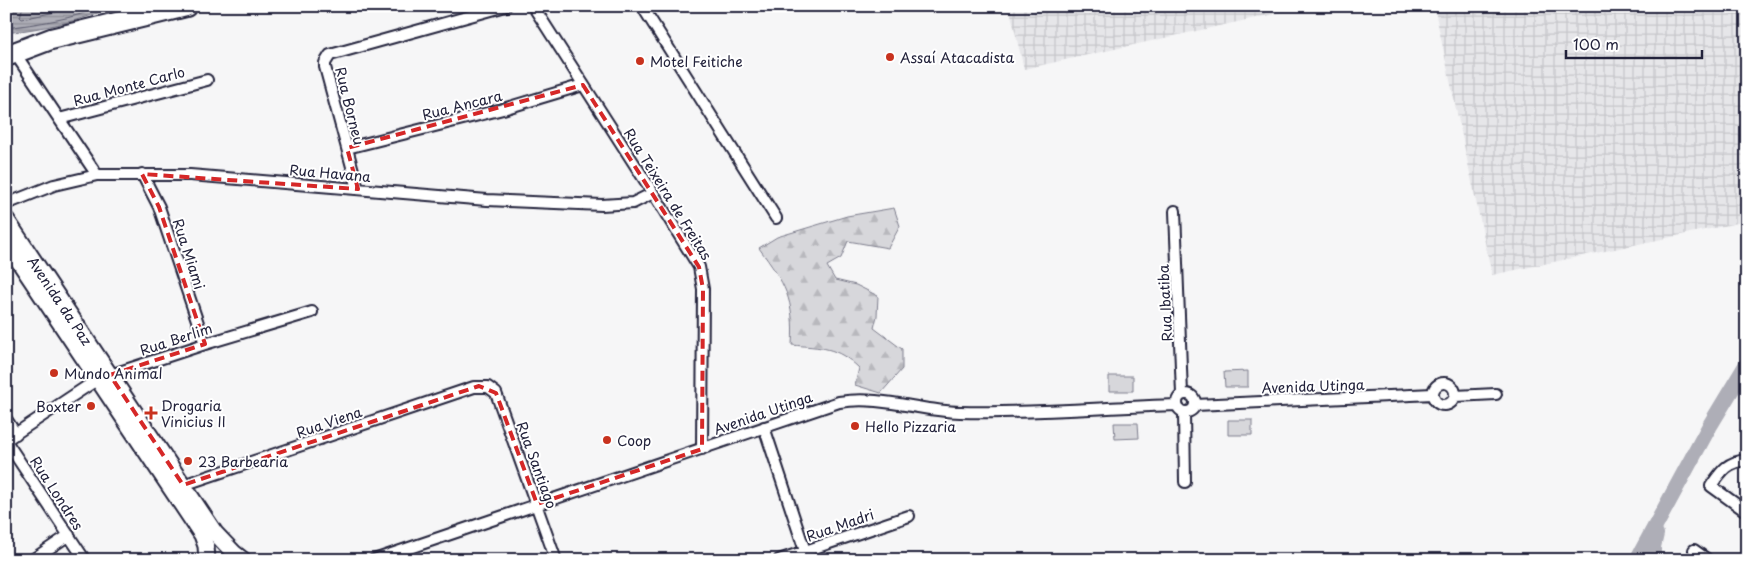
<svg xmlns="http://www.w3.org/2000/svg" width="1753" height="566" font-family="'Playpen Sans',sans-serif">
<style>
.industrial{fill:url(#industrial-grid)}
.forest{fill:url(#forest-firs);stroke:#7c7c8b}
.pitch{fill:#d7d7db;stroke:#7c7c8b}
.water{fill:url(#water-rules);stroke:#767685}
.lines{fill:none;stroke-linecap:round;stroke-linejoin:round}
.shore{stroke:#5a5a6d;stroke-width:1}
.river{stroke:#aeaeb7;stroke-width:16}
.street-casing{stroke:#22223b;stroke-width:14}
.secondary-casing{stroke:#22223b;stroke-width:19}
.highway-casing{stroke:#22223b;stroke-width:24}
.street{stroke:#fff;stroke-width:10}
.secondary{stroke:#fff;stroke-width:15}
.highway{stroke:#fff;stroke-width:20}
.marked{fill:none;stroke:#d62828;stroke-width:4;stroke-dasharray:10 6;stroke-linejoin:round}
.poi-dot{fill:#c8321e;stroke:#fff;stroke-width:2}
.labels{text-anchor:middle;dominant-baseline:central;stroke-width:4;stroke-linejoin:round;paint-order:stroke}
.poi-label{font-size:14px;fill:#22223b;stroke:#fff;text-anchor:start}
.street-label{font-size:14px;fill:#22223b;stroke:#fff}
</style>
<defs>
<pattern id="industrial-grid" width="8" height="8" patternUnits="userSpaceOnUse" patternTransform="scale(1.25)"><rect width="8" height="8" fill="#e6e6e9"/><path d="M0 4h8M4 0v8" fill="none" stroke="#c5c5c9"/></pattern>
<pattern id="forest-firs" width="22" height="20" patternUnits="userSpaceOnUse" patternTransform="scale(1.25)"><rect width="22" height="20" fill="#d7d7db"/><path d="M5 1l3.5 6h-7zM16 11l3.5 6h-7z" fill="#b8b8bd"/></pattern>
<pattern id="water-rules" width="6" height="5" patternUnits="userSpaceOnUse" patternTransform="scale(1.25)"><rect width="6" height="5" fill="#aeaeb7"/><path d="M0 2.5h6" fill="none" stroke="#8d8d96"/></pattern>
</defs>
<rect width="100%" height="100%" fill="#f6f6f7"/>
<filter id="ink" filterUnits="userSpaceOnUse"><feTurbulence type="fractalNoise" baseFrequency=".02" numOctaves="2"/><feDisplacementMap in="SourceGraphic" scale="10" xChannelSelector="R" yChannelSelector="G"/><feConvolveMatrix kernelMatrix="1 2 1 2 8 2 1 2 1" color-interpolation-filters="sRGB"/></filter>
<g filter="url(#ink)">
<path class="industrial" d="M 1009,6 L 1310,6 L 1024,69 Z
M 1434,6 L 1747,6 L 1747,221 L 1492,275 Z"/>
<path class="forest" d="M 894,208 L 900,226 L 888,248 L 848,241 L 841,258 L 827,266 L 835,280 L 856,285 L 878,296 L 877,316 L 874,328 L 902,349 L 902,369 L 881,393 L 855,385 L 859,368 C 836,346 822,348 792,345 C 795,299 785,284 759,248 L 777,237 L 847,216 Z"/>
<path class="pitch" d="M 1248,371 L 1248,387 L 1225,387 L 1224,372 Z
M 1109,376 L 1133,376 L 1133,391 L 1109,391 Z
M 1228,420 L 1252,420 L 1252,435 L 1228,435 Z
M 1114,423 L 1138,423 L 1139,438 L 1115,439 Z"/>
<path class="water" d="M 24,6 L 114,6 C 81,22 43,28 6,33 L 6,10 Z"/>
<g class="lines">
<path class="shore" d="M 23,6 L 20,17 L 22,19 L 84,6
M 6,28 C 35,24 76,19 102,6"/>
<path class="river" d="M 1637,560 L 1709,427 L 1747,364
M 1653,560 L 1653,547 L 1656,534"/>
<defs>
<path id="street" d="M 533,6 L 653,193 L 699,267 L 703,289 L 702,449
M 642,6 L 776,218
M 14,52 L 97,175
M 59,119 L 207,80
M 347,148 L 503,109 L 583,85
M 142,174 L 159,207 L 205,344
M 358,189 L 325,67 L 325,63 L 330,55 L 506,6
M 6,204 L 54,185 L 97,175 L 190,175 L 487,200 L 602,205 L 633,203 L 653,193
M 1175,211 L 1182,394
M1433 394a11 11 0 1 1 22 0a11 11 0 1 1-22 0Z
M1177 403a9 9 0 1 1 18 0a9 9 0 1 1-18 0Z
M 1455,396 L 1496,394
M 1195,405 L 1433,394
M 1184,412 L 1185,482
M 6,419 L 16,434
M 764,427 L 808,560
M 6,440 L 98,379 L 205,344 L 312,312
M 6,441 L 85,560
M 1747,460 C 1727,462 1722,470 1711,486 L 1747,512
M 183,485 L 474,387 L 488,387 L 496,393 L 556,560
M 1694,550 L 1708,560
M 32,560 L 69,535
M 374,560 L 839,402 C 880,395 919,411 960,412 C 1032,414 1105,407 1177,405
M 779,560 L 909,516"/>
<g id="secondary">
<path id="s1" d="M 6,219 L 215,533 L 234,553 L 243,560"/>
<path d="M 6,242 L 202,535 L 206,546 L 207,560"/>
</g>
<path id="highway" d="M 6,56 L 51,39 L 186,6"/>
</defs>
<use href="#street" class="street-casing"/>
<use href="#secondary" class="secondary-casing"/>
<use href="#highway" class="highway-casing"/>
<use href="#street" class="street"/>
<use href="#secondary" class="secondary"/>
<use href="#highway" class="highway"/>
</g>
</g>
<path class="marked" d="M 583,85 L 699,267 L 703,289 L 702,449 L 537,504 L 496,393 L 479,386 L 183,485 L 110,375 L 205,344 L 159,207 L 142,174 L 358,189 L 347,148 Z"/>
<g class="poi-dot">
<circle cx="890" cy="57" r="5"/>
<circle cx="640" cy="61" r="5"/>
<circle cx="54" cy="373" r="5"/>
<circle cx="91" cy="406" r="5"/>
<path d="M148.5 405.5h5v5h5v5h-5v5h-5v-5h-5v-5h5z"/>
<circle cx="855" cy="426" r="5"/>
<circle cx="607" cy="440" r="5"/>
<circle cx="188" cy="461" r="5"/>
</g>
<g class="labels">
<g class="poi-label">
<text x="900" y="57">Assaí Atacadista</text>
<text x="650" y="61">Motel Feitiche</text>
<text x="64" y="373">Mundo Animal</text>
<text x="161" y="405">Drogaria<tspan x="161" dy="16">Vinicius II</tspan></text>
<text x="81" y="406" text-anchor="end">Boxter</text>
<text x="865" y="426">Hello Pizzaria</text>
<text x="617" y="440">Coop</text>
<text x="198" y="461">23 Barbearia</text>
</g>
<g class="street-label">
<text transform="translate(129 86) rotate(-15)">Rua Monte Carlo</text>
<text transform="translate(462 105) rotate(-14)">Rua Ancara</text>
<text transform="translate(350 106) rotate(76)">Rua Borneu</text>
<text transform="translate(330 173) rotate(5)">Rua Havana</text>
<text transform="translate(668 194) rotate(58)">Rua Teixeira de Freitas</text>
<text transform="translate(189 254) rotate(72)">Rua Miami</text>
<text stroke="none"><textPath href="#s1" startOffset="98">Avenida da Paz</textPath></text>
<text transform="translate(1165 303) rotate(-93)">Rua Ibatiba</text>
<text transform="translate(176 339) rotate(-18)">Rua Berlim</text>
<text transform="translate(1313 386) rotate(-2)">Avenida Utinga</text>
<text transform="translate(763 413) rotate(-19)">Avenida Utinga</text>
<text transform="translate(329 422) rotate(-19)">Rua Viena</text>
<text transform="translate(537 465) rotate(70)">Rua Santiago</text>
<text transform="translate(57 493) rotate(57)">Rua Londres</text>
<text transform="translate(840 525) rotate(-19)">Rua Madri</text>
</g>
</g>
<rect width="1753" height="566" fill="none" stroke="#fff" stroke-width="25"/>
<rect x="12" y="12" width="1728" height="541" fill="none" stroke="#22223b" stroke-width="2" filter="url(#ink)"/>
<path d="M1566 50v8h136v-8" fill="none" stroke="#22223b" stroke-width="2.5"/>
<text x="1573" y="50" font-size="15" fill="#22223b" stroke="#ffffff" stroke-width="4" paint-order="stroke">100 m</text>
</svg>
